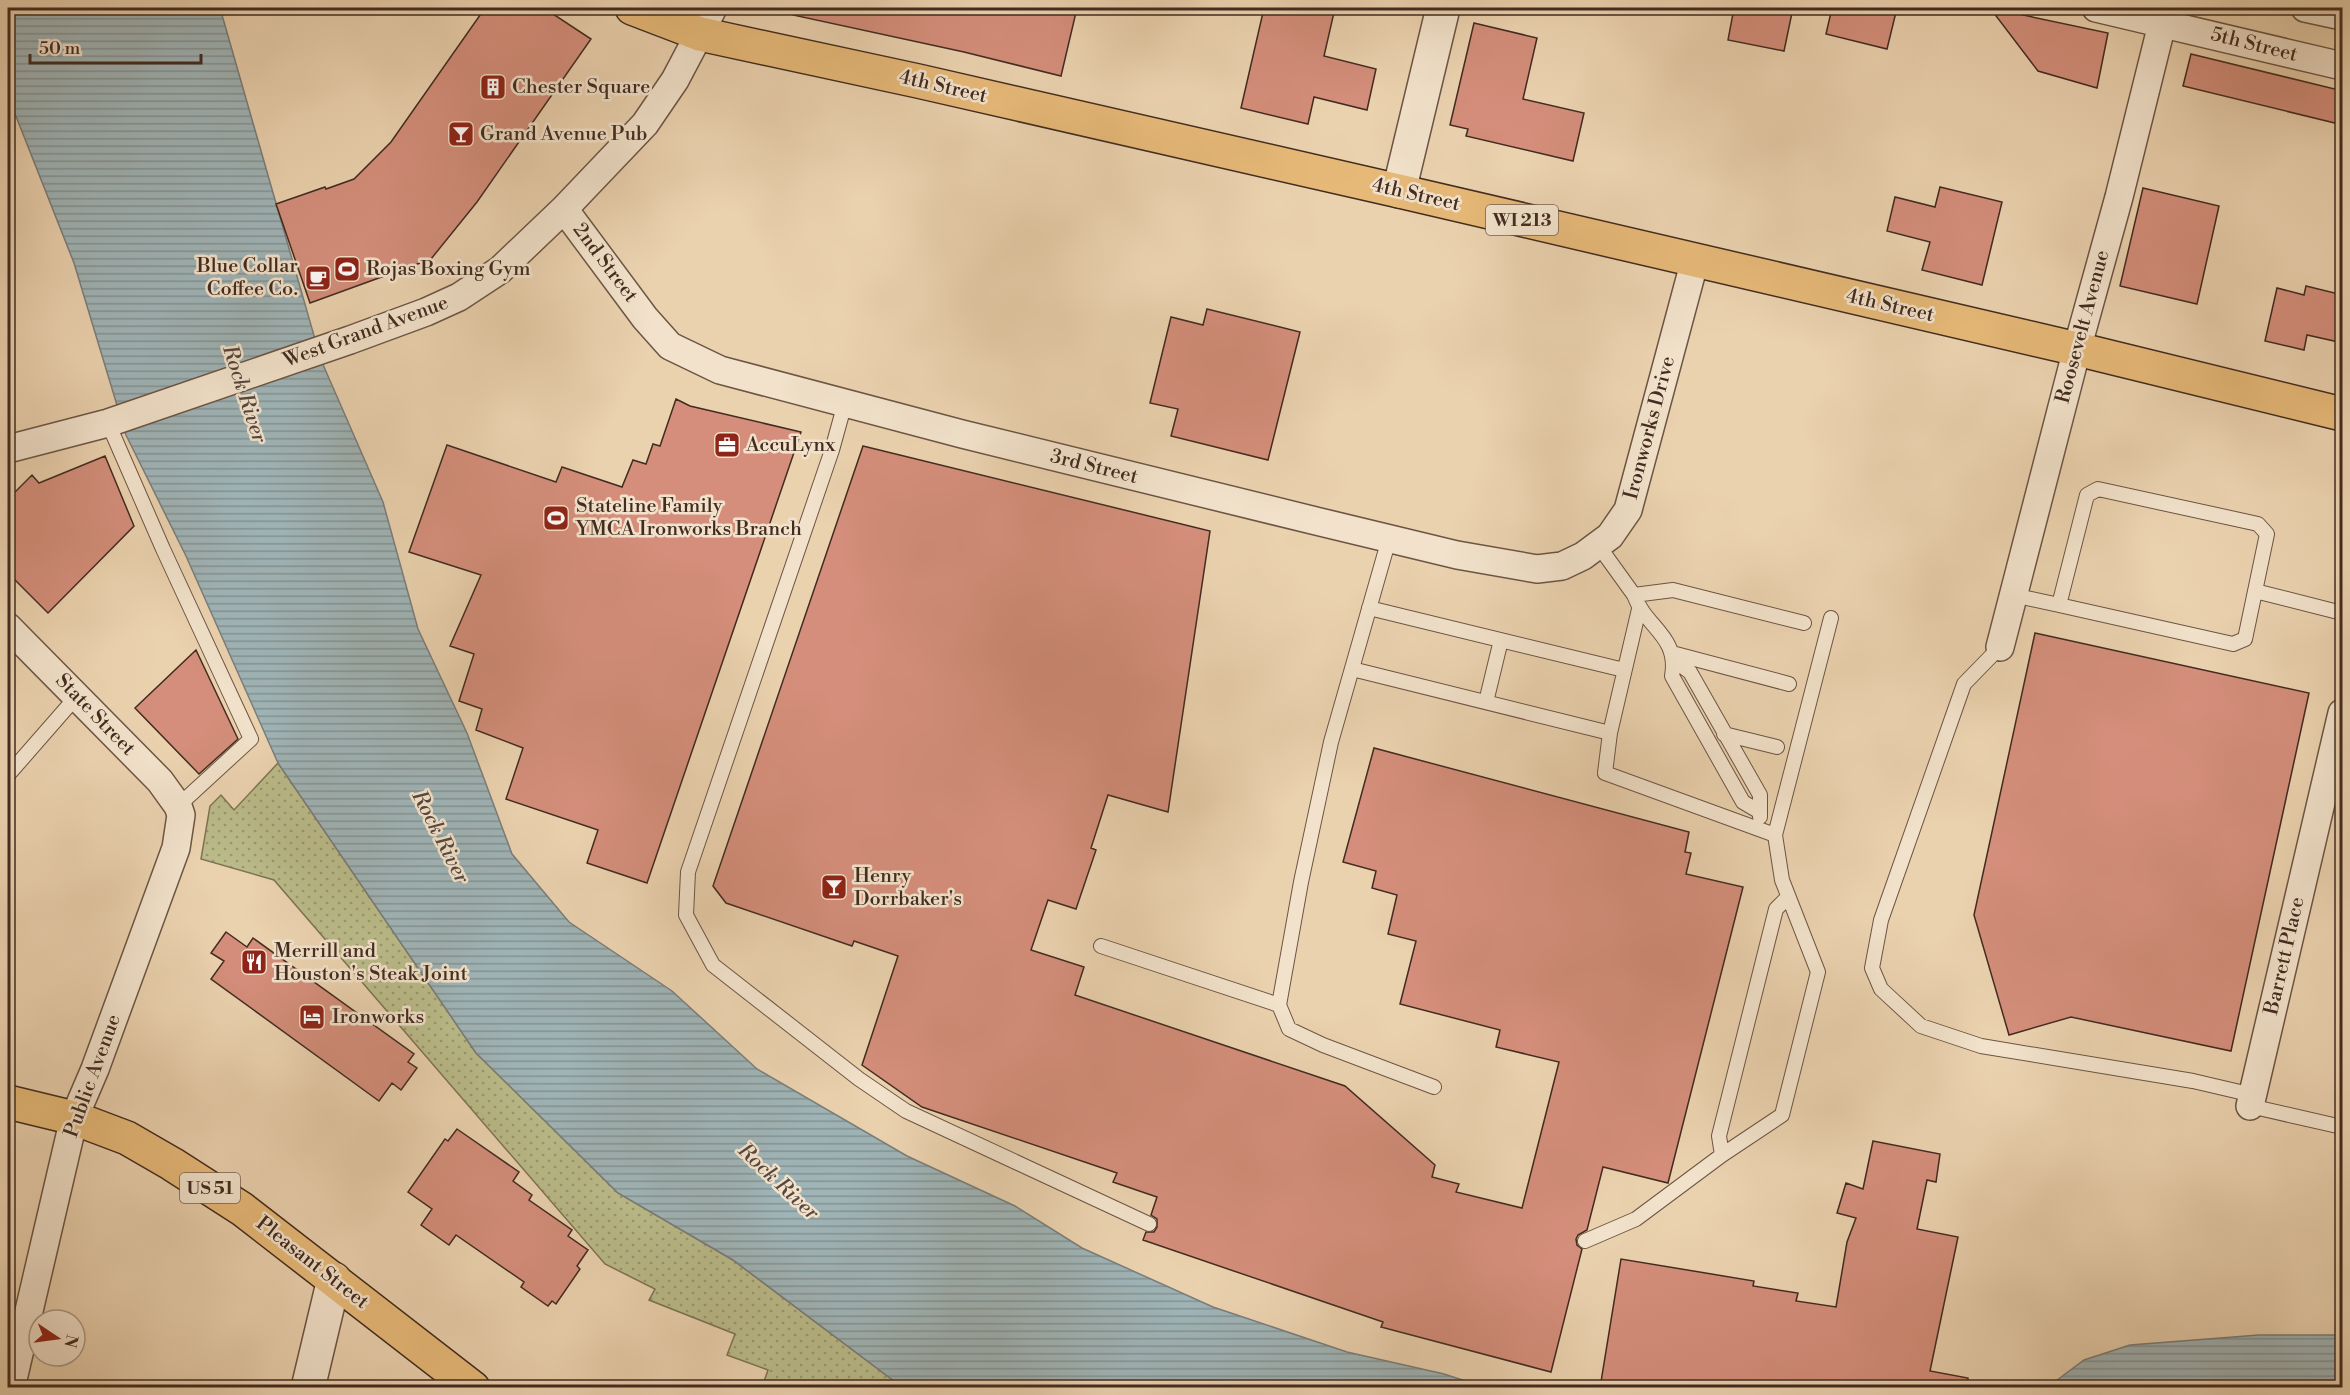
<svg xmlns="http://www.w3.org/2000/svg" width="2350" height="1395" font-family="'Libre Bodoni',serif">
<style>
.park{fill:url(#park-dots);stroke:#7e7354;stroke-width:1.5}
.water{fill:url(#water-rules);stroke:#7a7d7b;stroke-width:1.5}
.building{fill:#d48e7b;stroke:#422b20;stroke-width:1.5}
.lines{fill:none;stroke-linecap:round;stroke-linejoin:round}
.service-casing{stroke:#6c5544;stroke-width:16}
.minor-casing{stroke:#6c5544;stroke-width:30}
.tertiary-casing{stroke:#6c5544;stroke-width:36}
.primary-casing{stroke:#422b20;stroke-width:36}
.service{stroke:#f2e2cb;stroke-width:14}
.minor{stroke:#f2e2cb;stroke-width:27}
.tertiary{stroke:#f2e2cb;stroke-width:33}
.primary{stroke:#e6b978;stroke-width:33}
.labels{text-anchor:middle;dominant-baseline:central;stroke-width:5;stroke-linejoin:round;paint-order:stroke}
.shield{fill:#f2e2cb;stroke:#776253;stroke-width:1.5}
.shield-label{font-size:18px;font-weight:bold;fill:#422b20}
.street-label{font-size:20px;fill:#422b20;stroke:#f2e2cb}
.poi-label{font-size:20px;fill:#422b20;stroke:#f2e2cb;text-anchor:start}
.water-label{font-size:21px;font-style:italic;fill:#55463e;stroke:#f2e2cb}
</style>
<defs>
<pattern id="park-dots" width="8" height="8" patternUnits="userSpaceOnUse" patternTransform="scale(1.5)"><rect width="8" height="8" fill="#babb89"/><path d="M2 2h.1M6 6h.1" fill="none" stroke="#999870" stroke-width="1.8" stroke-linecap="round"/></pattern>
<pattern id="water-rules" width="6" height="5" patternUnits="userSpaceOnUse" patternTransform="scale(1.5)"><rect width="6" height="5" fill="#9fb4b7"/><path d="M0 2.5h6" fill="none" stroke="#839394"/></pattern>
</defs>
<rect width="100%" height="100%" fill="#ebd2af"/>
<filter id="stains"><feTurbulence type="fractalNoise" baseFrequency=".00333" numOctaves="4"/><feColorMatrix values="0 0 0 0 .2 0 0 0 0 .09 0 0 0 0 .02 0 0 0 .5 -.17"/></filter>
<radialGradient id="worn" r=".72"><stop offset=".6" stop-color="#630" stop-opacity="0"/><stop offset="1" stop-color="#630" stop-opacity=".3"/></radialGradient>
<path class="park" d="M 278,763 L 476,1053 L 618,1193 L 733,1260 L 902,1387 L 762,1387 L 768,1370 L 727,1355 L 735,1334 L 649,1300 L 655,1289 L 605,1264 L 274,880 L 201,859 L 210,806 L 221,795 L 234,810 Z"/>
<path class="water" d="M 8,8 L 220,8 L 321,360 L 383,502 L 418,629 L 467,733 L 512,854 L 569,922 L 672,991 L 757,1069 L 907,1156 L 1015,1206 L 1082,1248 L 1213,1307 L 1347,1352 L 1444,1374 L 1484,1387 L 902,1387 L 733,1260 L 618,1193 L 476,1053 L 278,763 L 186,556 L 126,435 L 74,263 L 8,96 Z
M 2259,1335 L 2342,1335 L 2342,1387 L 2053,1387 L 2056,1381 L 2084,1360 L 2130,1345 Z"/>
<path class="building" d="M 485,8 L 544,8 L 591,39 L 477,202 L 431,259 L 310,303 L 276,204 L 325,187 L 326,189 L 354,179 L 391,142 Z
M 794,8 L 1077,8 L 1061,76 L 964,52 L 793,15 Z
M 1264,8 L 1335,8 L 1324,56 L 1376,69 L 1367,110 L 1314,97 L 1308,124 L 1241,108 Z
M 1734,8 L 1793,8 L 1784,51 L 1728,40 Z
M 1832,8 L 1897,8 L 1887,49 L 1826,34 Z
M 1990,8 L 2108,33 L 2097,88 L 2038,71 Z
M 1474,23 L 1537,38 L 1523,99 L 1584,113 L 1573,161 L 1466,136 L 1468,129 L 1450,125 Z
M 2191,54 L 2343,91 L 2343,125 L 2183,86 Z
M 1940,187 L 2002,202 L 1982,285 L 1922,270 L 1930,242 L 1887,231 L 1895,197 L 1935,207 Z
M 2143,188 L 2219,206 L 2197,304 L 2120,286 Z
M 2306,286 L 2343,295 L 2343,343 L 2307,335 L 2304,350 L 2265,341 L 2277,288 L 2304,295 Z
M 1207,309 L 1300,332 L 1268,460 L 1171,436 L 1178,409 L 1150,403 L 1171,317 L 1203,325 Z
M 676,399 L 690,406 L 801,432 L 647,883 L 587,863 L 598,830 L 506,799 L 523,748 L 476,730 L 482,709 L 459,701 L 474,654 L 450,646 L 481,575 L 409,552 L 447,445 L 556,482 L 562,467 L 622,487 L 633,460 L 646,464 L 653,444 L 660,446 Z
M 863,446 L 1210,531 L 1168,812 L 1108,795 L 1091,848 L 1096,850 L 1076,909 L 1048,900 L 1031,950 L 1084,967 L 1075,995 L 1345,1086 L 1435,1165 L 1432,1177 L 1459,1184 L 1456,1192 L 1522,1208 L 1559,1062 L 1496,1047 L 1500,1030 L 1400,1004 L 1416,941 L 1388,934 L 1397,895 L 1372,888 L 1376,871 L 1343,862 L 1374,748 L 1689,832 L 1685,852 L 1691,853 L 1686,874 L 1743,887 L 1668,1183 L 1603,1167 L 1587,1230 L 1578,1235 L 1576,1239 L 1577,1245 L 1582,1249 L 1551,1372 L 1381,1327 L 1383,1322 L 1143,1240 L 1146,1232 L 1154,1232 L 1157,1227 L 1157,1219 L 1151,1215 L 1157,1197 L 1113,1182 L 1117,1173 L 922,1107 L 862,1065 L 898,956 L 854,941 L 852,946 L 726,903 L 713,886 Z
M 105,456 L 134,526 L 48,613 L 8,573 L 8,499 L 32,475 L 39,483 Z
M 2035,633 L 2309,693 L 2231,1051 L 2071,1017 L 2009,1035 L 1974,915 Z
M 196,650 L 238,739 L 199,774 L 135,708 Z
M 226,932 L 247,947 L 253,938 L 414,1054 L 408,1062 L 417,1068 L 401,1090 L 392,1083 L 379,1101 L 211,979 L 224,961 L 211,953 Z
M 457,1129 L 519,1172 L 513,1181 L 532,1195 L 529,1200 L 572,1230 L 568,1236 L 588,1250 L 577,1266 L 580,1269 L 556,1304 L 552,1301 L 548,1306 L 521,1287 L 524,1282 L 456,1235 L 449,1245 L 421,1225 L 432,1209 L 408,1192 L 445,1139 L 448,1141 Z
M 1873,1141 L 1940,1154 L 1936,1182 L 1927,1180 L 1917,1229 L 1958,1237 L 1930,1371 L 1968,1378 L 1967,1388 L 1600,1388 L 1621,1259 L 1754,1281 L 1753,1286 L 1798,1293 L 1796,1301 L 1836,1307 L 1847,1242 L 1856,1218 L 1837,1213 L 1846,1183 L 1863,1189 Z"/>
<g class="lines">
<defs>
<path id="service" d="M 845,403 L 832,450 L 688,872 L 686,915 L 713,965 L 859,1079 L 906,1111 L 1149,1224
M 108,423 L 163,549 L 251,739 L 178,806
M 2098,489 L 2258,524 L 2267,534 L 2245,639 L 2233,644 L 2059,605 L 2087,495 Z
M 1389,539 L 1331,742 L 1301,882 L 1279,1005 L 1289,1029 L 1323,1045 L 1434,1087
M 1598,545 L 1634,595 L 1673,590 L 1804,623
M 2255,591 L 2342,613
M 1634,595 C 1646,628 1679,636 1672,676 L 1743,802 L 1760,812
M 2013,595 L 2059,605
M 1369,608 L 1624,670
M 1639,609 L 1610,733 L 1605,773 L 1775,835
M 2000,647 L 1964,684 L 1881,920 L 1872,968 L 1881,989 L 1921,1026 L 1981,1046 L 2193,1081 L 2253,1095
M 1672,653 L 1789,684
M 1675,661 L 1690,672 L 1760,795 L 1760,817
M 1352,669 L 1610,733
M 1486,702 L 1501,640
M 1724,734 L 1777,747
M 8,775 L 77,696
M 1788,897 L 1776,909 L 1719,1136 L 1722,1155 L 1782,1115 L 1818,972 L 1782,880 L 1775,835 L 1831,618
M 1101,946 L 1279,1005
M 2250,1106 L 2342,1127
M 1585,1241 L 1636,1219 L 1722,1155"/>
<path id="minor" d="M 2096,8 L 2342,66
M 2305,8 L 2342,16
M 564,209 L 645,318 L 670,346 L 720,370 L 962,434 L 1320,522 L 1457,555 L 1537,569 L 1562,566 L 1583,556 L 1610,536 L 1628,510 L 1695,260
M 8,449 L 108,423 L 350,340 L 426,312 L 459,297 L 500,270 L 564,209 L 645,124 L 675,80 L 713,8
M 8,627 L 160,781 L 178,806 L 181,815 L 176,848 L 95,1069 L 74,1118 L 11,1388
M 2000,647 L 2077,349 L 2119,197 L 2166,8
M 2250,1106 L 2342,713"/>
<path id="tertiary" d="M 1399,191 L 1443,8
M 308,1388 L 334,1279"/>
<path id="primary" d="M 632,8 L 700,34 L 918,81 L 1399,191 L 2077,349 L 2342,414
M 8,1102 L 74,1118 L 127,1138 L 172,1164 L 242,1209 L 473,1388"/>
</defs>
<use href="#service" class="service-casing"/>
<use href="#minor" class="minor-casing"/>
<use href="#tertiary" class="tertiary-casing"/>
<use href="#primary" class="primary-casing"/>
<use href="#service" class="service"/>
<use href="#minor" class="minor"/>
<use href="#tertiary" class="tertiary"/>
<use href="#primary" class="primary"/>
</g>
<defs>
<symbol id="building-square" viewBox="-11 -11 22 22"><rect x="-9" y="-9" width="18" height="18" rx="4" fill="#8f2418" stroke="#f2e2cb"/><path d="M-4-6H4V6H1V3H-1V6H-4ZM-2.5-4.3h1.7v1.8h-1.7ZM.8-4.3h1.7v1.8H.8ZM-2.5-1h1.7V.8h-1.7ZM.8-1h1.7V.8H.8Z" fill="#fff"/></symbol>
<symbol id="bar-square" viewBox="-11 -11 22 22"><rect x="-9" y="-9" width="18" height="18" rx="4" fill="#8f2418" stroke="#f2e2cb"/><path d="M-6-5H6L.8 .8V4.5H3.5V6h-7V4.5H-.8V.8Z" fill="#fff"/></symbol>
<symbol id="stadium-square" viewBox="-11 -11 22 22"><rect x="-9" y="-9" width="18" height="18" rx="4" fill="#8f2418" stroke="#f2e2cb"/><path d="M0-5a6.5 5 0 1 0 0 10a6.5 5 0 1 0 0-10ZM-3.5-1.8h7v3.6h-7Z" fill="#fff"/></symbol>
<symbol id="cafe-square" viewBox="-11 -11 22 22"><rect x="-9" y="-9" width="18" height="18" rx="4" fill="#8f2418" stroke="#f2e2cb"/><path d="M-5.5-4.5H6V0H3Q3 3.5 0 3.5H-2.5Q-5.5 3.5-5.5 0ZM3-3.2v2h1.7v-2ZM-6 4.5H4V6H-6Z" fill="#fff"/></symbol>
<symbol id="office-square" viewBox="-11 -11 22 22"><rect x="-9" y="-9" width="18" height="18" rx="4" fill="#8f2418" stroke="#f2e2cb"/><path d="M-6-3h4V-5.5h4V-3h4V5H-6ZM-1-4.5V-3h2v-1.5ZM-6 0V1H6V0Z" fill="#fff"/></symbol>
<symbol id="restaurant-square" viewBox="-11 -11 22 22"><rect x="-9" y="-9" width="18" height="18" rx="4" fill="#8f2418" stroke="#f2e2cb"/><path d="M-5-6h1v4h1v-4h1v4h1v-4h1v5L-1.5 .5V6h-2V.5L-5-1ZM5-6V6H3V1.5H1.5Q1.5-4 5-6Z" fill="#fff"/></symbol>
<symbol id="hotel-square" viewBox="-11 -11 22 22"><rect x="-9" y="-9" width="18" height="18" rx="4" fill="#8f2418" stroke="#f2e2cb"/><path d="M-6-4.5h1.5V1H6V5H4.5V3h-9V5H-6ZM-4 0a1.8 1.8 0 1 1 3.6 0ZM.5 0V-2.5h3Q6-2.5 6 0Z" fill="#fff"/></symbol>
</defs>
<g fill-rule="evenodd">
<use href="#building-square" x="478" y="72" width="30" height="30"/>
<use href="#bar-square" x="446" y="119" width="30" height="30"/>
<use href="#stadium-square" x="332" y="254" width="30" height="30"/>
<use href="#cafe-square" x="303" y="263" width="30" height="30"/>
<use href="#office-square" x="712" y="430" width="30" height="30"/>
<use href="#stadium-square" x="541" y="503" width="30" height="30"/>
<use href="#bar-square" x="819" y="872" width="30" height="30"/>
<use href="#restaurant-square" x="239" y="947" width="30" height="30"/>
<use href="#hotel-square" x="297" y="1002" width="30" height="30"/>
</g>
<g class="labels">
<g class="shield">
<rect x="1486" y="205" width="72" height="30" rx="4.5"/>
<rect x="180" y="1173" width="60" height="30" rx="4.5"/>
</g>
<g class="shield-label">
<text x="1522" y="220">WI 213</text>
<text x="210" y="1188">US 51</text>
</g>
<g class="street-label">
<text transform="translate(2254 45) rotate(14)">5th Street</text>
<text transform="translate(943 87) rotate(13)">4th Street</text>
<text transform="translate(1416 195) rotate(13)">4th Street</text>
<text transform="translate(605 263) rotate(53)">2nd Street</text>
<text transform="translate(1890 306) rotate(13)">4th Street</text>
<text transform="translate(2083 327) rotate(-75)">Roosevelt Avenue</text>
<text transform="translate(366 332) rotate(-20)">West Grand Avenue</text>
<text transform="translate(1650 428) rotate(-75)">Ironworks Drive</text>
<text transform="translate(1094 467) rotate(14)">3rd Street</text>
<text transform="translate(95 715) rotate(46)">State Street</text>
<text transform="translate(2285 956) rotate(-77)">Barrett Place</text>
<text transform="translate(93 1076) rotate(-70)">Public Avenue</text>
<text transform="translate(312 1263) rotate(38)">Pleasant Street</text>
</g>
<g class="poi-label">
<text x="512" y="87">Chester Square</text>
<text x="480" y="134">Grand Avenue Pub</text>
<text x="298" y="266" text-anchor="end">Blue Collar<tspan x="298" dy="23">Coffee Co.</tspan></text>
<text x="366" y="269">Rojas Boxing Gym</text>
<text x="746" y="445">AccuLynx</text>
<text x="576" y="506">Stateline Family<tspan x="576" dy="23">YMCA Ironworks Branch</tspan></text>
<text x="854" y="876">Henry<tspan x="854" dy="23">Dorrbaker's</tspan></text>
<text x="274" y="951">Merrill and<tspan x="274" dy="23">Houston's Steak Joint</tspan></text>
<text x="332" y="1017">Ironworks</text>
</g>
<g class="water-label">
<text transform="translate(244 394) rotate(72)">Rock River</text>
<text transform="translate(440 837) rotate(63)">Rock River</text>
<text transform="translate(778 1182) rotate(43)">Rock River</text>
</g>
</g>
<rect width="2350" height="1395" fill="none" stroke="#ebd2af" stroke-width="30"/>
<rect x="9" y="9" width="2332" height="1377" fill="none" stroke="#422b20" stroke-width="3"/>
<rect x="15" y="15" width="2320" height="1365" fill="none" stroke="#422b20" stroke-width="1.5"/>
<g transform="translate(57 1338) rotate(103)"><circle r="28" fill="#f2e2cb" stroke="#ac9987" stroke-width="1.5"/>
<path d="M0-4.5L10 22L0 15L-10 22Z" fill="#8f2418"/>
<text y="-9" font-size="16" font-weight="bold" text-anchor="middle" fill="#422b20">N</text>
</g>
<path d="M30 54v9h171v-9" fill="none" stroke="#422b20" stroke-width="3"/>
<text x="39" y="54" font-size="18" fill="#422b20" stroke="#f2e2cb" stroke-width="4.5" paint-order="stroke">50 m</text>
<rect width="100%" height="100%" filter="url(#stains)"/>
<rect width="100%" height="100%" fill="url(#worn)"/>
</svg>
